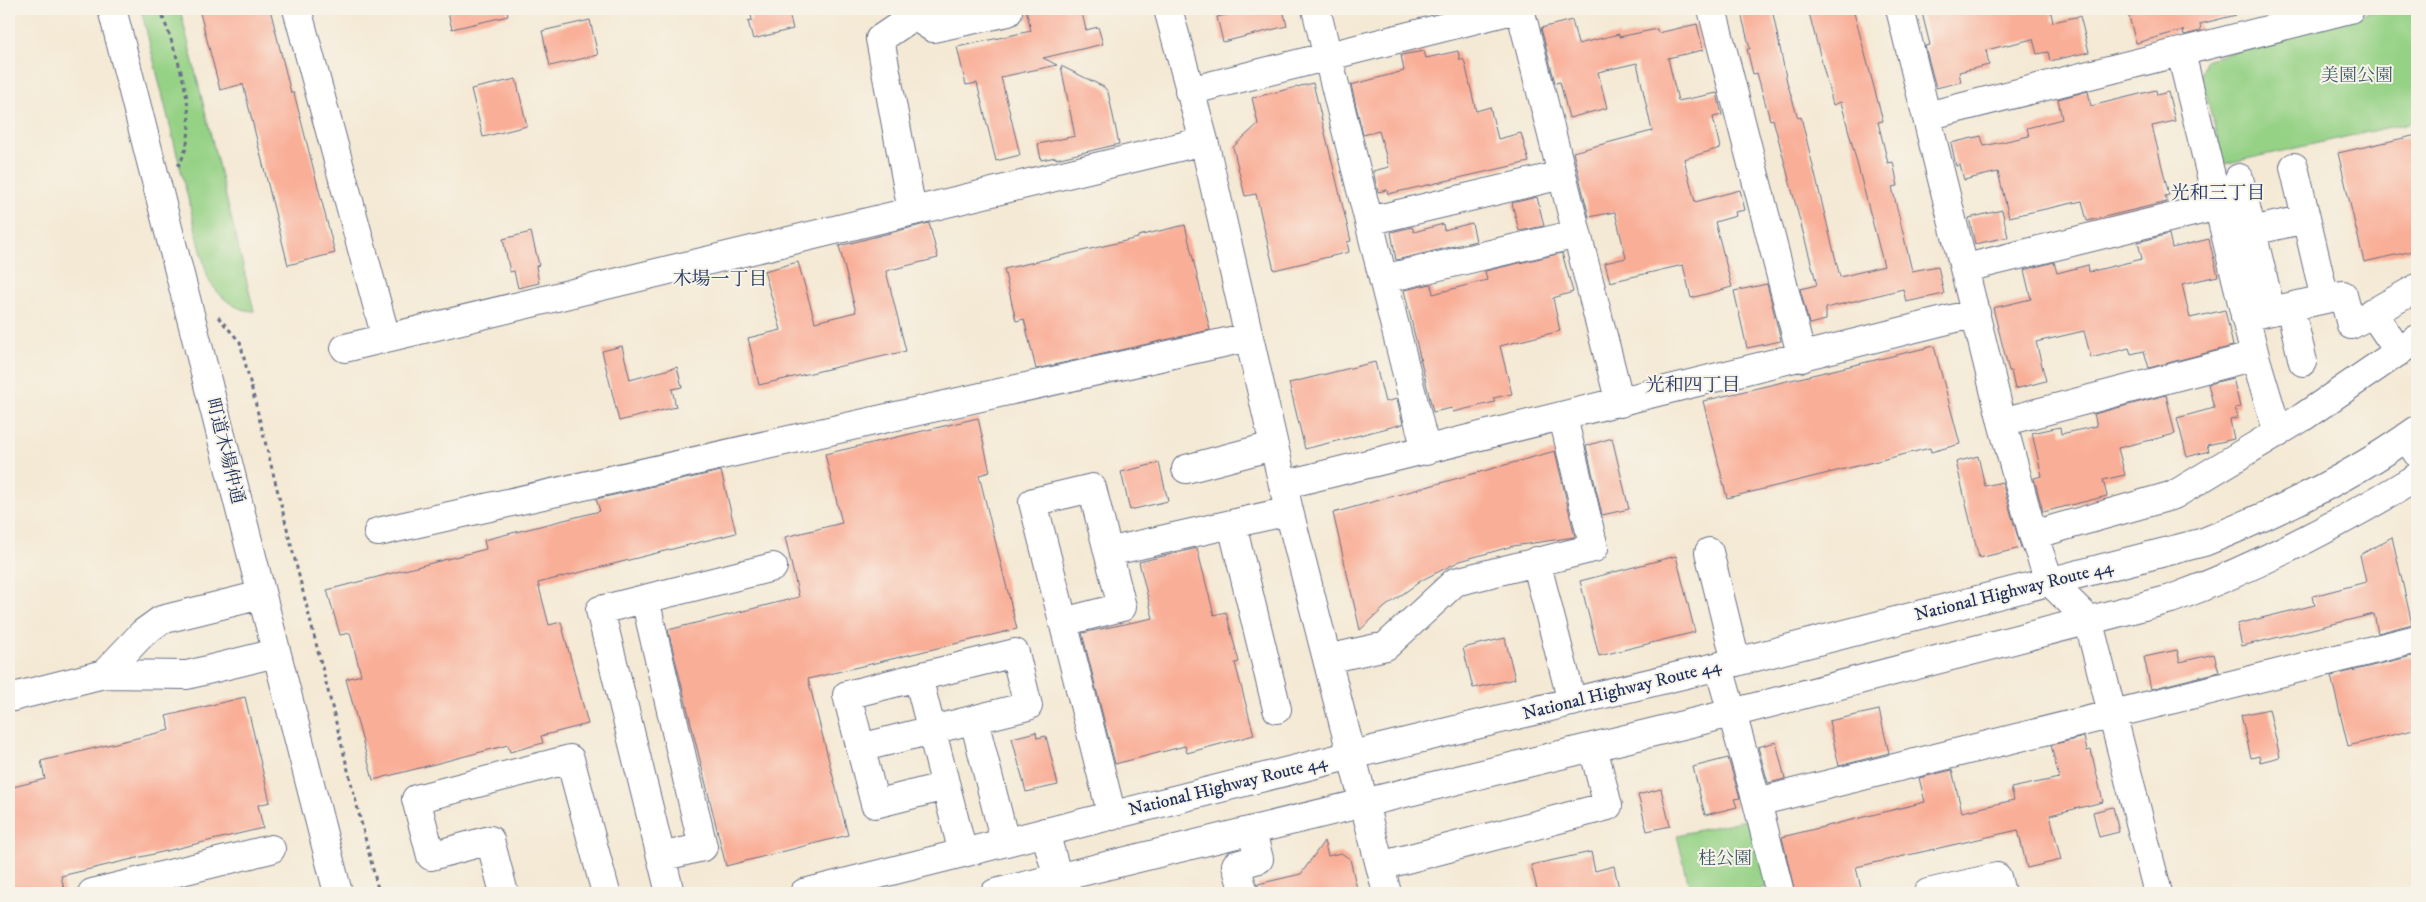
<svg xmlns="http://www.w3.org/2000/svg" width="2426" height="902" font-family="'IM FELL DW Pica','Noto Serif JP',serif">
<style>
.green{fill:#96d286;stroke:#588072}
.building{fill:#f9ae97}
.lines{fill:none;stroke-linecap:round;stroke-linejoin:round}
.minor-casing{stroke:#677087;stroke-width:30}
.highway-casing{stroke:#677087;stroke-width:30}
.path{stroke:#677087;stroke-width:3;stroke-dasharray:4 4;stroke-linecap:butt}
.minor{stroke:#fff;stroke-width:28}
.highway{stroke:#fff;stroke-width:28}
.labels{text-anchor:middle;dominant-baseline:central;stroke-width:4;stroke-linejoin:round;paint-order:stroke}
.park-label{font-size:18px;fill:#3a5868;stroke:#f7f3e8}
.street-label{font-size:18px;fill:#1b2f5e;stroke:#f7f3e8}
.neighbourhood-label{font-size:19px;fill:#1b2f5e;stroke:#f7f3e8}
</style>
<rect width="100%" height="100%" fill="#f7f3e8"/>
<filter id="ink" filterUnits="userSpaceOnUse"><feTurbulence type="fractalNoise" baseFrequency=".02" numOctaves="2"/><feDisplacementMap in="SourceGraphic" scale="10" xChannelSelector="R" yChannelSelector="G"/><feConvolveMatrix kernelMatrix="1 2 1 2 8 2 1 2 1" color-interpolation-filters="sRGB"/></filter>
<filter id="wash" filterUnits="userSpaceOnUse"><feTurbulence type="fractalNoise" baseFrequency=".0096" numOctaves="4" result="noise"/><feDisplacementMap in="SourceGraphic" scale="20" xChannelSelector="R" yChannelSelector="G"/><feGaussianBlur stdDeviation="1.12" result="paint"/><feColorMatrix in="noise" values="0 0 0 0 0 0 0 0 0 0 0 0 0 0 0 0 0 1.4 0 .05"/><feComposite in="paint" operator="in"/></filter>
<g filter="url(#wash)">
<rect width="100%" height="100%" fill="#f4e9d4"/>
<path class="green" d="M 141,9 L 180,9 L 254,311 C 234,311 218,295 208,279 Z
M 2381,9 L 2414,9 L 2417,11 L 2417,121 L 2224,164 L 2201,74 L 2205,60 Z
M 1754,818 L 1771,886 L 1744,893 L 1691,893 L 1677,835 Z"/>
<g id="blocks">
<path class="building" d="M 199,9 L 270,9 L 291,93 L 294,93 L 335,253 L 288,265 L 243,84 L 220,90 Z
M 447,9 L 507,9 L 508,16 L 452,29 Z
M 750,9 L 788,9 L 793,29 L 753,39 L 748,21 L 752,20 Z
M 1026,9 L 1081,9 L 1086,30 L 1098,27 L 1103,44 L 1043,58 L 1057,65 L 1001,77 L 1020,155 L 996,161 L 977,83 L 966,85 L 957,47 L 1031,31 Z
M 1253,9 L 1283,9 L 1287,26 L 1223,42 L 1217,17 Z
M 1740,9 L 1772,9 L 1787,82 L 1798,118 L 1801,117 L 1840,277 L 1884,266 L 1841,102 L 1833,105 L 1808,9 L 1853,9 L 1883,121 L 1878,122 L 1888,163 L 1893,162 L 1898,186 L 1892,187 L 1912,271 L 1938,266 L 1944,294 L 1906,302 L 1903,289 L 1826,308 L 1826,320 L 1809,324 L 1800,289 L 1817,285 L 1773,119 L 1770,120 L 1757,73 L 1753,74 L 1747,49 L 1750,49 Z
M 1921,9 L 2050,9 L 2053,22 L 2080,16 L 2089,52 L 2050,61 L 2048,52 L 2037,54 L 2033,39 L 1986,50 L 1989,65 L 1959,72 L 1961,82 L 1936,88 L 1925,46 L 1930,45 Z
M 2127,9 L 2235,9 L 2236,15 L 2200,24 L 2201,31 L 2184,35 L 2183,30 L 2136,43 Z
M 590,20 L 598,55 L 550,66 L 542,31 Z
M 1572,20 L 1578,44 L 1619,34 L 1619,37 L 1657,29 L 1658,33 L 1697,24 L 1703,50 L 1668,58 L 1678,101 L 1717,93 L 1722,115 L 1713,117 L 1720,148 L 1684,159 L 1695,202 L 1740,190 L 1745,210 L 1735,212 L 1736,216 L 1715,222 L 1732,287 L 1691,298 L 1683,265 L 1610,282 L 1605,263 L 1626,258 L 1615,212 L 1589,217 L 1573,152 L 1652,131 L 1637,63 L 1598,72 L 1607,108 L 1569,118 L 1560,82 L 1555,83 L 1541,28 Z
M 1424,51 L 1426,58 L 1458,51 L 1460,60 L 1463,59 L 1465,63 L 1476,111 L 1490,107 L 1498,139 L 1521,133 L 1529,162 L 1388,194 L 1387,190 L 1378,192 L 1373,171 L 1389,167 L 1379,131 L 1363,135 L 1351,85 L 1404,71 L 1401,55 Z
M 1061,66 L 1104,87 L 1108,92 L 1119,144 L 1056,159 L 1056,157 L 1041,160 L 1038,144 L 1075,136 Z
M 516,79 L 527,126 L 483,137 L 471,89 Z
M 1313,83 L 1351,241 L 1347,242 L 1349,252 L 1274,270 L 1256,194 L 1245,196 L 1233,147 L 1258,124 L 1252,98 Z
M 2156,90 L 2157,95 L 2168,92 L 2175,121 L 2152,126 L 2169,195 L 2165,196 L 2167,202 L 2087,221 L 2082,201 L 2009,217 L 1998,172 L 1964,180 L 1960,165 L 1956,166 L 1951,143 L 1981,136 L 1984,146 L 2029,136 L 2027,128 L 2062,119 L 2058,99 L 2088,91 L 2091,106 Z
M 2417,135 L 2417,250 L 2364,262 L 2338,153 Z
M 1537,197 L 1544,226 L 1519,231 L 1512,203 Z
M 2002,210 L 2008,237 L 1975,244 L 1969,218 Z
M 929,223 L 938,258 L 886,271 L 906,351 L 759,385 L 748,338 L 781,330 L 764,271 L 798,262 L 815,322 L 856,312 L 839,246 Z
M 1472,223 L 1476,241 L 1396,260 L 1391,232 L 1412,227 L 1414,232 L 1443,224 L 1444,230 Z
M 1185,225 L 1210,330 L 1036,369 L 1024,319 L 1016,321 L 1004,269 L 1138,238 L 1138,236 Z
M 531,232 L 539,265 L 536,266 L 539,283 L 518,288 L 514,271 L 510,272 L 503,239 Z
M 2169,234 L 2172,248 L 2209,239 L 2218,276 L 2182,284 L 2190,318 L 2225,310 L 2233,346 L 2149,368 L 2144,351 L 2131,354 L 2129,348 L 2091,358 L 2084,331 L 2036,342 L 2046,381 L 2015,389 L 2011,371 L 2009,371 L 1993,308 L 2031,299 L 2024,270 L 2054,262 L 2057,273 L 2088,265 L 2089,272 L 2142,259 L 2138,242 Z
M 1562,253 L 1573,292 L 1553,298 L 1560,331 L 1500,346 L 1512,394 L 1493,398 L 1495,402 L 1453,412 L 1452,408 L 1433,412 L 1404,290 L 1431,284 L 1433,294 L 1487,280 L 1485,271 Z
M 1767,284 L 1781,341 L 1747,348 L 1734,291 Z
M 622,346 L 630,380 L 677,367 L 682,387 L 672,389 L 676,407 L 619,421 L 602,351 Z
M 1934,346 L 1960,444 L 1931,452 L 1930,448 L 1727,498 L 1703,401 Z
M 1375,362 L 1385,402 L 1397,399 L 1403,424 L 1305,449 L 1289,383 Z
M 2233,378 L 2240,407 L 2235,408 L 2238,418 L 2230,420 L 2234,439 L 2207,445 L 2209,451 L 2187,457 L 2177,418 L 2214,408 L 2208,384 Z
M 2166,395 L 2175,434 L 2118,448 L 2125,475 L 2103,480 L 2107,496 L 2043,512 L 2034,478 L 2042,476 L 2032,433 L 2060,427 L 2061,434 L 2097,426 L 2094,414 Z
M 978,418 L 990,472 L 979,475 L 1017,629 L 808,679 L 848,835 L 726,866 L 668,630 L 799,597 L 785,537 L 842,523 L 825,454 Z
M 1612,438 L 1629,509 L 1602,515 L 1586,446 Z
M 1555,451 L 1575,537 L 1513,546 L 1460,561 L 1422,580 L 1385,607 L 1360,630 L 1333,513 Z
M 1978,456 L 1985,486 L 2002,482 L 2021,548 L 1979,558 L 1956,462 Z
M 1159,463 L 1168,501 L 1130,510 L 1121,472 Z
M 721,471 L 736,533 L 538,583 L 549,625 L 561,622 L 588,724 L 541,736 L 543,743 L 510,752 L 508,745 L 373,780 L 346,679 L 361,675 L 350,633 L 340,635 L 327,590 L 486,549 L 484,540 L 600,511 L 596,499 Z
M 2392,537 L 2412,624 L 2378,633 L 2374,614 L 2242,646 L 2237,624 L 2315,605 L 2313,596 L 2366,582 L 2360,555 Z
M 1197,548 L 1214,615 L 1226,612 L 1239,662 L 1235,663 L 1254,735 L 1187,753 L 1185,746 L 1115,764 L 1082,633 L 1153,618 L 1139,562 Z
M 1676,556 L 1695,632 L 1599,656 L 1580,581 Z
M 1505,638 L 1515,679 L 1473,688 L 1463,648 Z
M 2177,650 L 2180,662 L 2214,654 L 2219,672 L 2151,689 L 2144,657 Z
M 2416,655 L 2417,729 L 2348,746 L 2331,676 Z
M 245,697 L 270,802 L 258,805 L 263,828 L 61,876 L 65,893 L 9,893 L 9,809 L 13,809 L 9,788 L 45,779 L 41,761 L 170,730 L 166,716 Z
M 2269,709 L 2280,757 L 2260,762 L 2259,756 L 2251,758 L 2241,715 Z
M 1879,710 L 1889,753 L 1839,766 L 1829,721 Z
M 1036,732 L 1037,738 L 1046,736 L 1058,785 L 1026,792 L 1012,738 Z
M 2084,737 L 2087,751 L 2091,750 L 2103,802 L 2050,815 L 2061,860 L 2027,868 L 2018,830 L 1856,867 L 1862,893 L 1795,893 L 1782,837 L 1925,802 L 1919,778 L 1952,770 L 1962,812 L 2014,800 L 2011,788 L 2059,778 L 2051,745 Z
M 1776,742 L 1785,779 L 1768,783 L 1758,747 Z
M 1728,758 L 1740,798 L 1734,799 L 1737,807 L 1705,815 L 1693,767 Z
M 1661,789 L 1670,826 L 1647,831 L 1638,795 Z
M 2113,807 L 2119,832 L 2099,837 L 2093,812 Z
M 1324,841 L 1328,856 L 1341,853 L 1350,859 L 1358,893 L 1259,893 L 1258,884 L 1301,874 Z
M 1591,852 L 1595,871 L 1614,866 L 1620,893 L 1538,893 L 1531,865 Z"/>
</g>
</g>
<g filter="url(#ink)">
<use href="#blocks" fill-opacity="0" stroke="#677087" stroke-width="1"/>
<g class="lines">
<defs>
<path id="minor" d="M 112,9 L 338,893
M 297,9 L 386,338
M 912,9 L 914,16 L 880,39 L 912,211
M 1168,9 L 1204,141 L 1289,511 L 1387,893
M 1316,9 L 1426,451
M 1520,9 L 1620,403
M 1712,9 L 1802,358
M 1900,9 L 2002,422 L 2033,535 L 2050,582 L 2088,619 L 2158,893
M 914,16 L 933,28 L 1008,12
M 2181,53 L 2255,356 L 2278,433
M 1189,91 L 1517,9
M 1927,116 L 2350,9
M 2239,178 L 2271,311
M 1369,221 L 1562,175
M 2234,235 L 2306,219
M 1966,268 L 2218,206
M 1383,279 L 1577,234
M 2325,299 L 2343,295 L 2351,325 L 2417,288
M 2290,307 L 2303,362
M 2372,312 L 2399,352
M 2245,317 L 2325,299 L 2294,167
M 345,348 L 1204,141
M 2002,422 L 2255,356
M 2407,437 L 2417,453
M 1186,469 L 1273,446
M 1283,485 L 1976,313
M 1232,525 L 1277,709
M 378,532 L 1249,337
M 2033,535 L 2174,495 L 2303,417 L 2417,339
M 1108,552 L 1289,511
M 1709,552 L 1736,662
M 1536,561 L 1572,702
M 645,599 L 703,847 L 661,857
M 1063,622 L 1122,607 L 1092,488 L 1033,502 L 1112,816
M 1327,659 L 1386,646 L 1455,582 L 1594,548 L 1563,417
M 1719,667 L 1757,802 L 1780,893
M 104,674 L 143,633 L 161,620 L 261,595
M 918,677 L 847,695 L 875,804 L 946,786
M 9,698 L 104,674 L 187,675 L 276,653
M 974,720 L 1005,842
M 860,748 C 916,734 972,720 1028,706 L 1015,653 L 918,677 L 963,853
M 1757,802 L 2417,639
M 1045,832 L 1058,878
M 1380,866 L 1608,806 L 1593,747
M 92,893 L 271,849
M 504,893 L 490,840 L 431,856 L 416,799 L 570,759 L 606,893
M 670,893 L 600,610 L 773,567
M 1244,893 L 1236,865 L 1259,859 L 1252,832
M 1928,893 L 1997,877 L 2001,893"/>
<path id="highway" d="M 804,893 L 1352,755 L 1736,662 L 2204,542 C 2279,512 2352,477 2417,430
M 995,893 L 1732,713 L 2171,599 C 2258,567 2338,525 2417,477"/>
</defs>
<use href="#minor" class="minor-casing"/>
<use href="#highway" class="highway-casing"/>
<path class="path" d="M 160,9 C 175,51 205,124 178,166
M 218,317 L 240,342 L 379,893"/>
<use href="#minor" class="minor"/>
<use href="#highway" class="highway"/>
</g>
</g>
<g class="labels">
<g class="park-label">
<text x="2357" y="76">美園公園</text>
<text x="1725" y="859">桂公園</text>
</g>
<g class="street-label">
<text transform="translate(225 451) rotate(76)">町道木場仲通</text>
<text transform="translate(2014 591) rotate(-14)">National Highway Route 44</text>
<text transform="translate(1622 690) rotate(-14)">National Highway Route 44</text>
<text transform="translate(1228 786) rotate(-14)">National Highway Route 44</text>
</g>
<g class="neighbourhood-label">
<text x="2218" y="193">光和三丁目</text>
<text x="720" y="279">木場一丁目</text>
<text x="1693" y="385">光和四丁目</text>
</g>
</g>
<rect width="2426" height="902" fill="none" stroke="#f7f3e8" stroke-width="30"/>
</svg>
